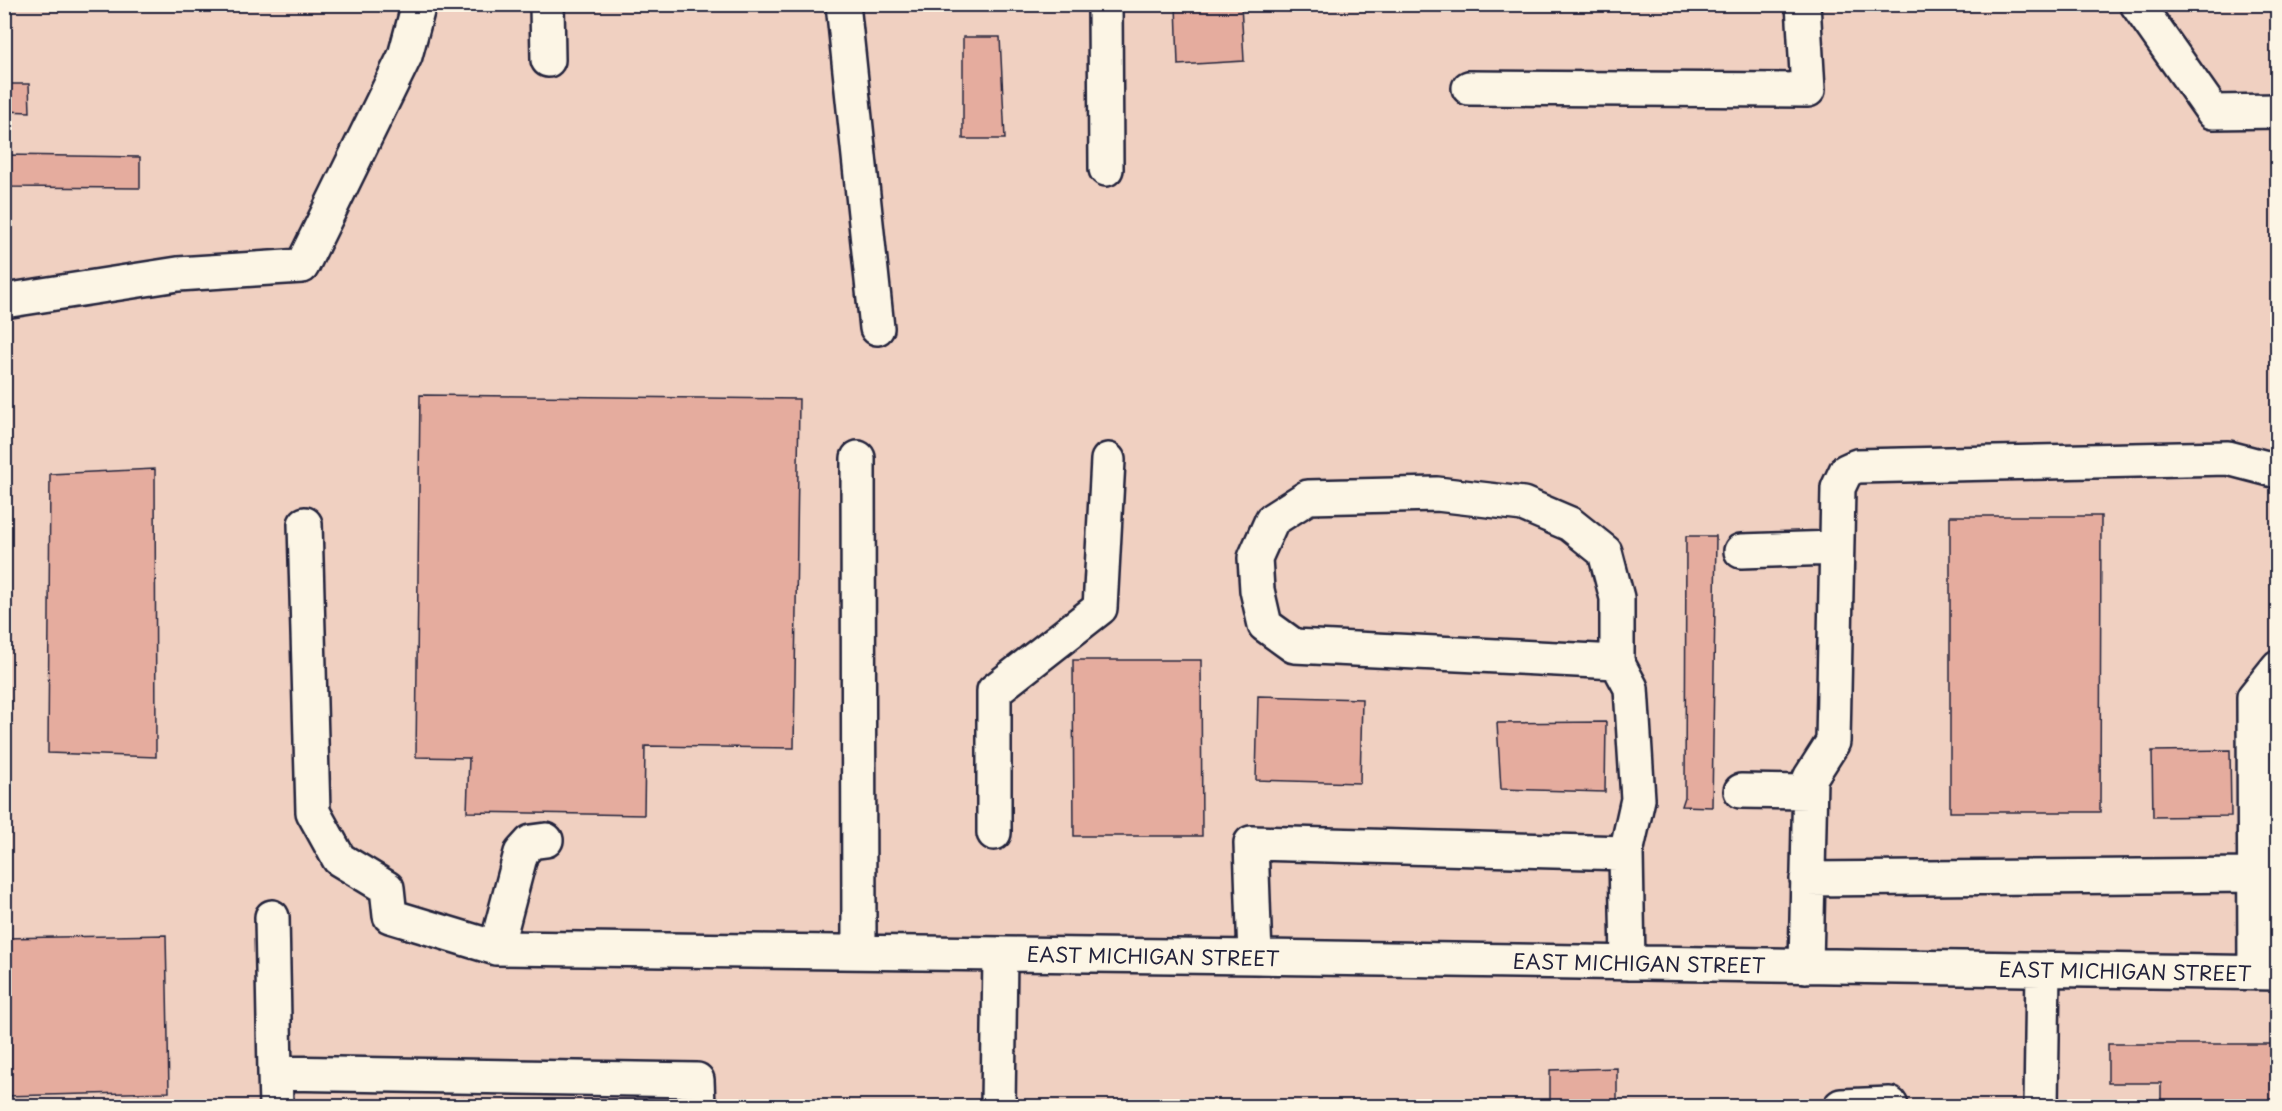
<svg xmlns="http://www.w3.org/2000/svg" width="2282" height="1111" font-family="'Playpen Sans',sans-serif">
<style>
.built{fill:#f0d0c1}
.building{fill:#e5ac9e;stroke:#22223b;stroke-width:1.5}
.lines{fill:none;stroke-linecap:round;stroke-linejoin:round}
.minor-casing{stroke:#22223b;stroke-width:38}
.minor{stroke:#fcf5e5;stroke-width:33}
.labels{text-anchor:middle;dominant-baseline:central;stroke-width:4.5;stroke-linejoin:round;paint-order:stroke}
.street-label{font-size:20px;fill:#22223b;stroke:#fcf5e5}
</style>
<rect width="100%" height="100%" fill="#f5dfd0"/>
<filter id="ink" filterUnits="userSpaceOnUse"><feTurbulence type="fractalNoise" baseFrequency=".0167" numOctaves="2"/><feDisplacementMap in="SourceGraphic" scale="12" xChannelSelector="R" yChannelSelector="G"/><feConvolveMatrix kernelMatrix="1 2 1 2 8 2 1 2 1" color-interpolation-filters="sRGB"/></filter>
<g filter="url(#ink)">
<path class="built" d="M 5,5 L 2277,5 L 2277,1106 L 5,1106 Z"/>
<path class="building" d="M 1176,4 L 1241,4 L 1244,61 L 1178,65 Z
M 963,37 L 1000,37 L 1005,139 L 963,139 Z
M 4,84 L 29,84 L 30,112 L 4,111 Z
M 5,155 L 140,157 L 140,188 L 5,187 Z
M 420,395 L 799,399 L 794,748 L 645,746 L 644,815 L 467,812 L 469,758 L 416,757 Z
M 155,469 L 156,757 L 48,753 L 50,474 Z
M 1950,516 L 2101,516 L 2100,812 L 1950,812 Z
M 1686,536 L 1716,536 L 1712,807 L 1682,806 L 1685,797 Z
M 1073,660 L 1201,660 L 1202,836 L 1074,836 Z
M 1258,696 L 1362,699 L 1360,783 L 1256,780 Z
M 1606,722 L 1605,792 L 1501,789 L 1497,723 Z
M 2230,750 L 2231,816 L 2153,817 L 2152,751 Z
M 166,935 L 169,1092 L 4,1096 L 4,938 Z
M 2108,1044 L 2278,1044 L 2278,1106 L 2161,1106 L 2161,1083 L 2108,1083 Z
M 1617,1068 L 1617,1106 L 1550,1106 L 1550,1070 Z"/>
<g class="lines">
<defs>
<path id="minor" d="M 547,4 L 548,60
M 843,4 L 877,328
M 1105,4 L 1106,169
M 2137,4 L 2213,112 L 2278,111
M 1469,88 L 1808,90 L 1803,4
M 4,301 L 178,274 L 302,266 L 405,56 L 419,4
M 858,458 L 859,952
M 305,524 L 313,812 L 339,859 L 387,888 L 390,916 L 496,948 L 1255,957 L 2278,973
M 1741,551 L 1836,548
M 1617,662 L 1294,646 L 1265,625 L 1257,590 L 1255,558 L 1272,520 L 1308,497 L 1437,494 L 1523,504 L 1570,524 L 1605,552 L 1617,598 L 1617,662 L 1631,688 L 1638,799 L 1626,853
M 1741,791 L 1809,792
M 994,833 L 994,691 L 1100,608 L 1108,460
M 1807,879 L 2255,875
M 272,917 L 275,1073
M 496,948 L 521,853 L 531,842 L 546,840
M 1255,957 L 1251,843 L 1626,853 L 1628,963
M 1806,966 L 1810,778 L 1833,742 L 1838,488 L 1846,471 L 1857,466 L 2228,458 L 2278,471
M 2255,973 L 2254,697 L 2278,667
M 276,1106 L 275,1073 L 697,1080 L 698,1106
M 998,1106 L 1000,955
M 1841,1106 L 1890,1104 L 1891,1106
M 2041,1106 L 2043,969"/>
</defs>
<use href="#minor" class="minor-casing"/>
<use href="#minor" class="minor"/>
</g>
</g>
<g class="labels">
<g class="street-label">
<text transform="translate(1153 956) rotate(1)">EAST MICHIGAN STREET</text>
<text transform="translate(1639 963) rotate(1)">EAST MICHIGAN STREET</text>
<text transform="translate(2125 971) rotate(1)">EAST MICHIGAN STREET</text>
</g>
</g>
<rect width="2282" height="1111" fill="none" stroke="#fcf5e5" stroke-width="24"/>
<rect x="12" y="12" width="2258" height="1087" fill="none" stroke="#22223b" stroke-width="2" filter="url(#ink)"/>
</svg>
